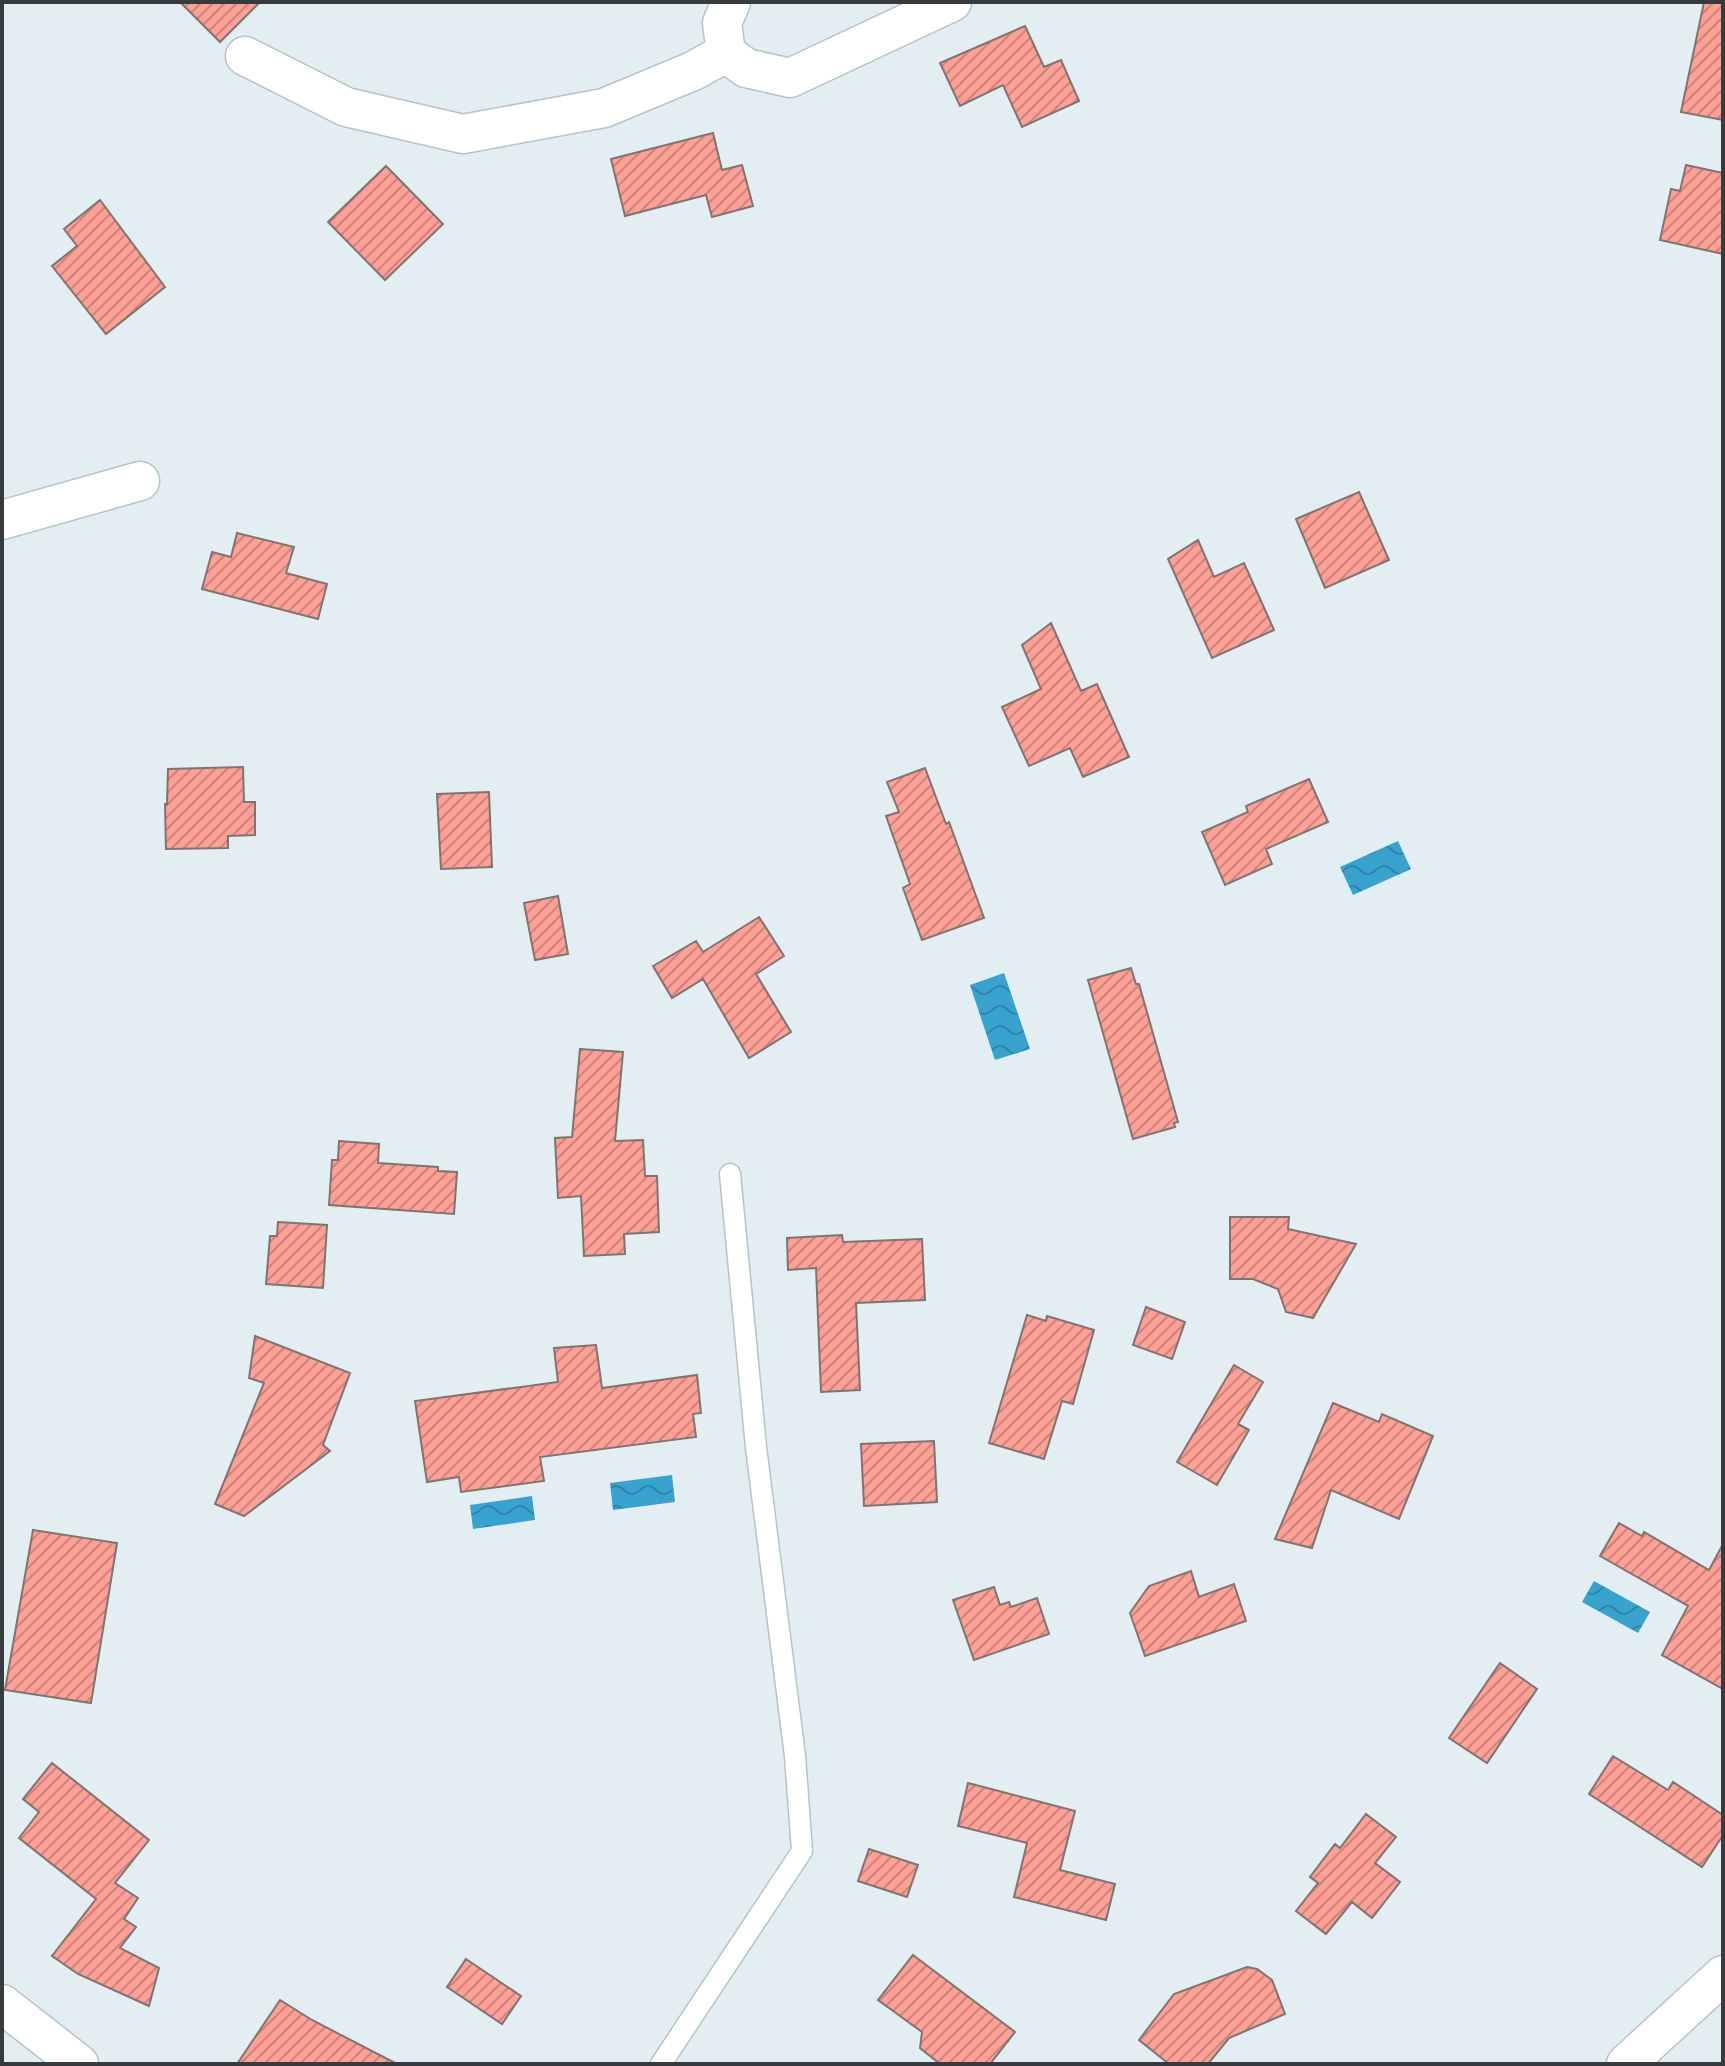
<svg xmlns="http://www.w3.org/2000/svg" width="1725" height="2066" font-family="'Space Grotesk',sans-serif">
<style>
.water{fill:url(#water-waves)}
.building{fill:url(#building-hatch);stroke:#7f7473;stroke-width:2}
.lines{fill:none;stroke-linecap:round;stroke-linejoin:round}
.service-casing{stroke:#b8c3c8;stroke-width:23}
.minor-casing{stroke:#b8c3c8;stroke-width:41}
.service{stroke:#fff;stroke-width:20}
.minor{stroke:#fff;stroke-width:38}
</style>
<defs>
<pattern id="water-waves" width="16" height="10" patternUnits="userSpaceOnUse" patternTransform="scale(2)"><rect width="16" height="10" fill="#37a3ce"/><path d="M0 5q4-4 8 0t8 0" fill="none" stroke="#2f86a8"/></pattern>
<pattern id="building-hatch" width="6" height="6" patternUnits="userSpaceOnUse" patternTransform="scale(2)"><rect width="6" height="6" fill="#fea095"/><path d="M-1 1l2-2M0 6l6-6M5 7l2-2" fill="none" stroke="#ce847b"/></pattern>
</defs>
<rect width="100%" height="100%" fill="#e3eef3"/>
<path class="water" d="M 1398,841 L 1411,869 L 1353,895 L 1340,867 Z
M 1004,973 L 1030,1049 L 995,1060 L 970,985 Z
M 672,1475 L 675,1502 L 613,1510 L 610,1483 Z
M 532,1496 L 535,1520 L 473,1529 L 470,1505 Z
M 1594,1581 L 1650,1612 L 1638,1633 L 1582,1602 Z"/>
<path class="building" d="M 180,2 L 260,2 L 220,42 Z
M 1704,2 L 1723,2 L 1723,120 L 1681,112 Z
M 1025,26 L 1044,67 L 1061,60 L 1079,101 L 1022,127 L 1003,85 L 960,106 L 940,63 Z
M 713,133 L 722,170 L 742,165 L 753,206 L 712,217 L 706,195 L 625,216 L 611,159 Z
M 1686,165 L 1723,173 L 1723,254 L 1660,240 L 1671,189 L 1680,191 Z
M 386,166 L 443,224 L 385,280 L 328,222 Z
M 100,200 L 165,287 L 106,334 L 52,266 L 77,246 L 64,229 Z
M 1359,492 L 1389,560 L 1325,588 L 1296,519 Z
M 237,533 L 294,547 L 286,573 L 327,584 L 318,619 L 202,589 L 212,552 L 231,557 Z
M 1198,540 L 1214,577 L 1244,563 L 1274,630 L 1212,658 L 1168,559 Z
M 1051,623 L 1081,691 L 1097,684 L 1129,757 L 1083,777 L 1070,748 L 1029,766 L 1002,707 L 1041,689 L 1022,645 Z
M 243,767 L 244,802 L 255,802 L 255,835 L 228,836 L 228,848 L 166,849 L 165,804 L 167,804 L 168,769 Z
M 925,768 L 946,824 L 949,822 L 984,918 L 922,940 L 903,888 L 910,884 L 886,816 L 899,812 L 887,782 Z
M 1309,779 L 1328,822 L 1266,849 L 1272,864 L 1225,885 L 1202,832 L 1248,812 L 1246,806 Z
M 489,792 L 492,867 L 441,869 L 437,794 Z
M 558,896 L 568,954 L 535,960 L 524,903 Z
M 759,917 L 784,956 L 756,974 L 791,1032 L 749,1058 L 703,979 L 672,998 L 653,966 L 696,941 L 703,952 Z
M 1131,968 L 1136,984 L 1139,984 L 1178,1122 L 1174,1123 L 1175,1127 L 1133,1139 L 1088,980 Z
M 580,1049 L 623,1052 L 615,1141 L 643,1140 L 645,1176 L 657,1176 L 659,1232 L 624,1234 L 625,1254 L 584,1256 L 581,1196 L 558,1198 L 555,1138 L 572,1137 Z
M 339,1141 L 379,1144 L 378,1163 L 438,1167 L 438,1171 L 457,1172 L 454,1214 L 329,1205 L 332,1160 L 338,1160 Z
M 1230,1217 L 1289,1217 L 1288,1229 L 1356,1244 L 1313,1318 L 1286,1312 L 1278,1289 L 1253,1279 L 1230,1279 Z
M 278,1222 L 327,1225 L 323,1288 L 266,1284 L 270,1236 L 277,1236 Z
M 842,1235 L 843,1242 L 922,1239 L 925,1300 L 856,1303 L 860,1390 L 821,1392 L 816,1268 L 788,1270 L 787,1238 Z
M 1146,1307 L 1185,1322 L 1172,1359 L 1133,1345 Z
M 1027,1315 L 1046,1321 L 1047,1316 L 1094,1330 L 1073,1404 L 1062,1401 L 1044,1459 L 989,1443 Z
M 255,1336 L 350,1373 L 323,1445 L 330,1451 L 244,1516 L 215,1504 L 264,1383 L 249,1378 Z
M 596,1345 L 602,1388 L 697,1375 L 701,1413 L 693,1414 L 696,1437 L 540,1457 L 544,1481 L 461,1492 L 459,1477 L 427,1482 L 415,1401 L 558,1382 L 554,1348 Z
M 1234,1365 L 1263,1382 L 1238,1424 L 1249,1430 L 1217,1485 L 1177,1462 Z
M 1333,1403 L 1379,1422 L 1382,1414 L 1433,1436 L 1399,1519 L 1331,1490 L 1312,1548 L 1275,1539 Z
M 934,1441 L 937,1502 L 864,1506 L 861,1444 Z
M 1619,1523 L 1642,1536 L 1644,1532 L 1709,1570 L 1723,1544 L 1723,1689 L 1662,1655 L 1688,1606 L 1600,1556 Z
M 33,1530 L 117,1543 L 91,1703 L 5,1690 Z
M 1191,1571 L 1199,1597 L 1234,1584 L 1246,1621 L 1145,1656 L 1130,1613 L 1149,1586 Z
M 994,1587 L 1000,1605 L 1009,1602 L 1011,1607 L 1037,1598 L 1049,1634 L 974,1660 L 953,1600 Z
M 1500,1663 L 1537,1689 L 1487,1763 L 1449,1738 Z
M 1613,1756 L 1668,1790 L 1673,1782 L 1723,1815 L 1723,1835 L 1702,1867 L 1589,1794 Z
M 52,1763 L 149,1840 L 115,1883 L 138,1898 L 124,1919 L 136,1927 L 120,1948 L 159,1968 L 149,2006 L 78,1974 L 52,1956 L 96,1899 L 19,1838 L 39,1812 L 23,1799 Z
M 968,1783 L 1075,1811 L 1060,1870 L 1115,1884 L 1106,1920 L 1014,1897 L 1027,1843 L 958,1826 Z
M 1366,1814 L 1396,1837 L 1375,1863 L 1400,1882 L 1372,1918 L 1352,1902 L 1326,1934 L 1296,1911 L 1318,1883 L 1310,1877 L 1335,1844 L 1340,1848 Z
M 869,1849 L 918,1865 L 907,1897 L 858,1881 Z
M 913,1955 L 1015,2032 L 990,2064 L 940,2064 L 920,2048 L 922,2032 L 878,2000 Z
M 466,1959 L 521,1996 L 502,2024 L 447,1987 Z
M 1247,1967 L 1257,1969 L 1272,1980 L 1285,2014 L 1229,2038 L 1208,2064 L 1169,2064 L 1139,2040 L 1174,1994 Z
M 280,2000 L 312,2020 L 397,2064 L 237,2064 Z"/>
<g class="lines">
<defs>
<path id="service" d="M 661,2064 L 802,1851 L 795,1756 L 756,1447 L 730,1174"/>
<path id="minor" d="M 731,2 L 722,23 L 726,53 L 746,68 L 790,78 L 952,2
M 245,56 L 346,107 L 463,134 L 604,108 L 693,71 L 726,53
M 2,520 L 140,481
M 2,2004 L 79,2064
M 1626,2064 L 1723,1975"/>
</defs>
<use href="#service" class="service-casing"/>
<use href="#minor" class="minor-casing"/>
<use href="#service" class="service"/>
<use href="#minor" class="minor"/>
</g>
<rect width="1725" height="2066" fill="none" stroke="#373b3d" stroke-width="8"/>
</svg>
